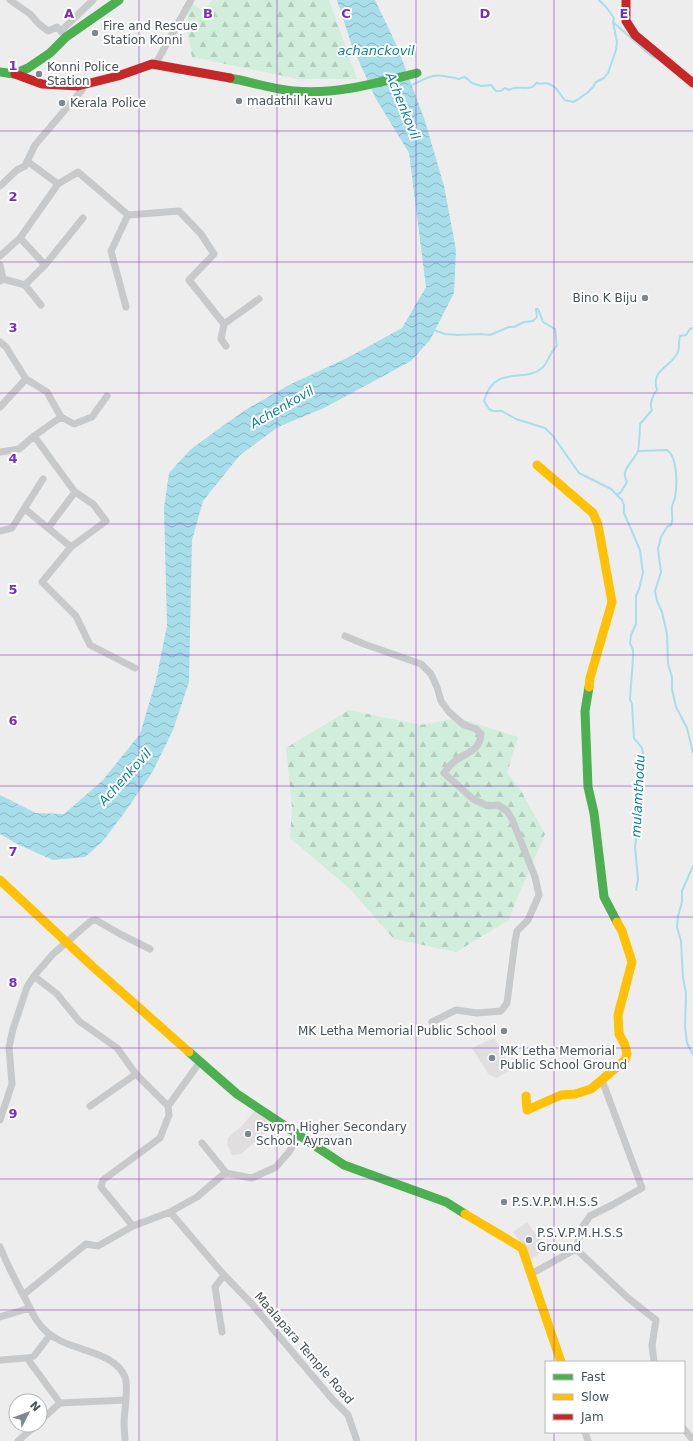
<svg xmlns="http://www.w3.org/2000/svg" width="693" height="1441" font-family="'DejaVu Sans',sans-serif">
<style>
.education{fill:#e0dedf}
.forest{fill:url(#forest-firs)}
.water{fill:url(#water-waves)}
.lines{fill:none;stroke-linecap:round;stroke-linejoin:round}
.stream{stroke:#a7deea;stroke-width:2}
.street{stroke:#c7c9cb;stroke-width:7}
.fast{stroke:#4caf50;stroke-width:9}
.slow{stroke:#ffc107;stroke-width:9}
.jam{stroke:#c62828;stroke-width:9}
.grid{fill:none;stroke:#7b2cbf;stroke-width:1;stroke-opacity:0.55}
.poi-dot{fill:#80878d;stroke:#fff;stroke-width:1.5}
.labels{text-anchor:middle;dominant-baseline:central;stroke-width:4;stroke-linejoin:round;paint-order:stroke}
.poi-label{font-size:12px;fill:#455059;stroke:#fff;text-anchor:start}
.street-label{font-size:12px;fill:#455059;stroke:#fff}
.water-label{font-size:13px;font-style:italic;fill:#0f809a;stroke:#fff}
.grid-label{font-size:13px;text-anchor:middle;font-weight:bold;fill:#7b2cbf;stroke:#fff;stroke-width:4;stroke-linejoin:round;paint-order:stroke}
</style>
<defs>
<pattern id="forest-firs" width="22" height="20" patternUnits="userSpaceOnUse"><rect width="22" height="20" fill="#d1eddb"/><path d="M5 1l3.5 6h-7zM16 11l3.5 6h-7z" fill="#b5cdbe"/></pattern>
<pattern id="water-waves" width="16" height="10" patternUnits="userSpaceOnUse"><rect width="16" height="10" fill="#a7deea"/><path d="M0 5q4-4 8 0t8 0" fill="none" stroke="#8ab6c1"/></pattern>
</defs>
<rect width="100%" height="100%" fill="#eeeded"/>
<path class="education" d="M 494,1038 L 512,1069 L 497,1078 L 489,1075 L 472,1048 Z
M 256,1109 L 270,1120 L 270,1128 L 262,1136 L 241,1154 L 232,1155 L 227,1144 L 228,1138 L 234,1132 L 241,1127 Z
M 527,1222 L 546,1248 L 532,1259 L 513,1232 Z"/>
<path class="forest" d="M 213,0 L 329,0 L 357,79 L 298,79 L 192,57 L 188,35 L 188,1 L 203,11 Z
M 349,710 L 420,725 L 459,718 L 518,737 L 507,773 L 521,791 L 545,834 L 516,901 L 509,920 L 456,952 L 394,939 L 350,889 L 290,838 L 292,807 L 286,748 Z"/>
<path class="water" d="M 337,0 L 375,0 L 397,46 L 425,121 L 444,186 L 456,250 L 454,293 L 430,340 L 411,361 L 324,408 L 278,427 L 240,455 L 203,501 L 192,540 L 189,682 L 173,730 L 153,771 L 125,812 L 103,841 L 85,857 L 53,860 L 17,844 L 0,834 L 0,795 L 36,813 L 64,814 L 103,780 L 140,734 L 156,680 L 167,626 L 164,508 L 169,473 L 191,449 L 245,410 L 291,384 L 349,357 L 402,328 L 426,287 L 409,153 L 376,99 L 352,46 Z"/>
<g class="lines">
<path class="stream" d="M 613,22 L 650,55 L 656,58
M 409,86 C 425,80 431,72 449,77 C 453,78 455,77 458,79 L 465,77 L 472,83 L 481,86 L 491,85 L 496,91 L 501,91 L 505,88 L 509,90 C 515,85 524,90 532,87 C 534,86 535,84 537,83 C 541,85 545,82 549,84 C 558,87 559,94 565,100 L 573,102 L 575,101 C 583,96 592,91 596,82 L 604,78 L 608,73 L 616,50 L 617,42 L 613,22 L 614,18 L 606,7 L 599,0
M 536,309 L 538,309 L 543,322 L 555,329 C 557,335 555,340 557,345 C 555,348 554,350 552,352 C 548,358 547,364 542,368 C 524,384 495,363 484,401 L 489,409 L 493,411 L 502,411 L 516,419 L 545,428 L 553,436 L 579,473 L 611,489 L 622,500 L 624,505 L 624,513 L 640,550 L 643,573 L 639,589 L 636,596 L 636,624 L 631,635 L 630,643 L 633,650 L 633,658 L 630,699 L 632,704 L 634,738 L 642,748 L 643,753 L 638,783 L 639,815 L 635,847 L 638,879 L 636,890
M 434,330 L 445,334 L 457,335 L 481,334 L 490,335 L 509,327 L 514,327 L 524,322 L 533,321 L 537,317 L 536,309
M 638,451 L 667,450 C 678,457 677,486 675,498 C 674,501 672,504 672,507 C 671,514 674,519 671,525 L 667,527 L 661,537 L 658,549 L 661,572 L 655,591 L 657,601 L 662,612 L 667,634 L 668,664 L 672,677 L 672,689 L 676,707 L 687,728 L 693,753
M 618,494 L 621,492 L 627,482 C 626,480 625,478 625,476 C 623,468 635,459 638,451 C 639,446 640,429 640,424 L 652,410 C 649,405 653,394 657,390 C 650,369 672,367 678,352 C 680,347 678,341 680,336 L 686,335 L 690,329 L 693,328
M 693,866 L 682,891 L 682,902 L 678,916 L 677,927 L 681,941 L 683,978 L 686,993 L 685,1027 L 687,1043 L 693,1055"/>
<path class="street" d="M 10,0 L 30,14 L 39,24 L 48,31 L 57,27 L 66,37
M 61,31 L 93,0
M 155,65 L 191,0
M 58,184 L 78,172 L 128,215 L 111,251 L 126,307
M 0,186 L 17,170 L 25,166 L 35,145 L 82,90
M 128,215 L 179,211 L 201,234 L 214,254 L 189,280 L 224,324 L 221,339 L 226,346
M 20,238 L 45,265 L 83,218
M 0,256 L 20,238 L 58,184 L 27,161
M 0,265 L 3,279 L 0,281
M 3,279 L 25,285 L 45,265
M 25,285 L 41,305
M 224,324 L 259,299
M 0,342 L 6,347 L 26,379 L 47,392 L 61,417
M 0,407 L 26,379
M 34,436 L 61,417 L 74,424 L 92,417 L 107,396
M 0,452 L 19,449 L 34,436 L 75,492 L 48,528 L 25,509
M 48,528 L 71,547 L 106,521 L 93,504 L 75,492
M 0,531 L 12,528 L 43,479
M 71,547 L 42,582 L 76,616 L 90,645 L 135,668
M 345,636 L 364,644 L 421,664 L 431,674 L 437,687 L 441,701 L 449,712 L 464,725 L 476,729 L 481,734 C 480,751 467,752 455,761 C 451,764 447,769 444,773 L 473,799 L 488,806 L 498,805 L 507,811 L 512,819 L 535,877 L 539,895 L 528,920 L 517,931 L 515,941 L 507,1003 L 501,1011 L 477,1013 L 456,1010 L 432,1022
M 34,976 L 57,994 L 79,1021 L 117,1048 L 136,1074 L 90,1106
M 168,1106 L 200,1062
M 0,1120 L 12,1084 L 9,1047 L 13,1029 L 27,987 L 34,976 L 53,954 L 91,921 L 96,920 L 120,934 L 150,949
M 202,1143 L 227,1174
M 170,1212 L 224,1275 L 215,1287 L 222,1332
M 133,1226 L 170,1212 L 197,1197 L 225,1173 L 252,1178 L 276,1167 L 289,1152 L 299,1135
M 0,1247 C 8,1266 17,1284 27,1302 C 33,1314 37,1324 47,1332 C 69,1352 113,1349 125,1377 C 129,1388 124,1411 124,1423 C 124,1429 125,1435 125,1441
M 576,1249 L 583,1226 L 590,1216 L 612,1205 L 642,1188 L 602,1080
M 531,1274 L 576,1249 L 628,1298 L 656,1320 L 652,1345 L 654,1362
M 224,1275 L 251,1303 L 333,1400 L 348,1415 L 357,1441
M 23,1295 L 86,1244 L 98,1246 L 133,1226 L 101,1187 L 103,1180 L 160,1138 L 169,1115 L 168,1106 L 136,1074
M 0,1317 L 30,1308
M 50,1335 L 34,1356 L 27,1358 L 60,1403 L 126,1400
M 0,1360 L 27,1358
M 40,1421 L 60,1403
M 684,1429 L 693,1440
M 585,1432 L 588,1441
M 18,1441 L 36,1425"/>
<path class="fast" d="M 0,72 L 14,74 L 28,68 L 50,53 L 66,37 L 119,0
M 230,78 C 251,82 272,89 293,91 C 336,95 376,83 417,73
M 589,687 L 585,711 L 588,787 L 594,813 L 604,897 L 617,922
M 189,1052 L 237,1094 L 344,1165 L 446,1202 L 465,1214"/>
<path class="slow" d="M 537,465 L 593,513 L 598,525 L 612,602 L 590,678 L 589,687
M 0,880 L 92,966 L 189,1052
M 526,1096 L 527,1110 L 561,1095 L 575,1094 L 591,1089 L 625,1060 L 627,1054 L 625,1045 L 619,1034 L 618,1015 L 632,962 L 622,931 L 617,922
M 465,1214 L 522,1248 L 561,1362"/>
<path class="jam" d="M 626,0 L 626,21 L 635,35 L 693,83
M 15,74 L 42,84 L 78,86 L 118,76 L 152,64 L 230,78"/>
</g>
<path class="grid" d="M 139,0 L 139,1441M 277,0 L 277,1441M 416,0 L 416,1441M 554,0 L 554,1362M 0,131 L 693,131M 0,262 L 693,262M 0,393 L 693,393M 0,524 L 693,524M 0,655 L 693,655M 0,786 L 693,786M 0,917 L 693,917M 0,1048 L 693,1048M 0,1179 L 693,1179M 0,1310 L 693,1310M 554,1432 L 554,1441"/>
<g class="poi-dot">
<circle cx="95" cy="33" r="4"/>
<circle cx="39" cy="74" r="4"/>
<circle cx="239" cy="101" r="4"/>
<circle cx="62" cy="103" r="4"/>
<circle cx="645" cy="298" r="4"/>
<circle cx="504" cy="1031" r="4"/>
<circle cx="492" cy="1058" r="4"/>
<circle cx="248" cy="1134" r="4"/>
<circle cx="504" cy="1202" r="4"/>
<circle cx="529" cy="1240" r="4"/>
</g>
<g class="labels">
<g class="poi-label">
<text x="103" y="26">Fire and Rescue<tspan x="103" dy="14">Station Konni</tspan></text>
<text x="47" y="67">Konni Police<tspan x="47" dy="14">Station</tspan></text>
<text x="247" y="101">madathil kavu</text>
<text x="70" y="103">Kerala Police</text>
<text x="637" y="298" text-anchor="end">Bino K Biju</text>
<text x="496" y="1031" text-anchor="end">MK Letha Memorial Public School</text>
<text x="500" y="1051">MK Letha Memorial<tspan x="500" dy="14">Public School Ground</tspan></text>
<text x="256" y="1127">Psvpm Higher Secondary<tspan x="256" dy="14">School, Ayravan</tspan></text>
<text x="512" y="1202">P.S.V.P.M.H.S.S</text>
<text x="537" y="1233">P.S.V.P.M.H.S.S<tspan x="537" dy="14">Ground</tspan></text>
</g>
<g class="street-label">
<text transform="translate(304 1348) rotate(49)">Maalapara Temple Road</text>
</g>
<g class="water-label">
<text x="376" y="50">achanckovil</text>
<text transform="translate(403 106) rotate(68)">Achenkovil</text>
<text transform="translate(282 407) rotate(-30)">Achenkovil</text>
<text transform="translate(125 777) rotate(-48)">Achenkovil</text>
<text transform="translate(638 796) rotate(-87)">mulamthodu</text>
</g>
</g>
<g class="grid-label">
<text x="69" y="18">A</text>
<text x="208" y="18">B</text>
<text x="346" y="18">C</text>
<text x="485" y="18">D</text>
<text x="624" y="18">E</text>
<text x="13" y="70">1</text>
<text x="13" y="201">2</text>
<text x="13" y="332">3</text>
<text x="13" y="463">4</text>
<text x="13" y="594">5</text>
<text x="13" y="725">6</text>
<text x="13" y="856">7</text>
<text x="13" y="987">8</text>
<text x="13" y="1118">9</text>
</g>
<rect x="545" y="1361" width="140" height="72" fill="#ffffff" stroke="#b5b9bd"/>
<rect x="553" y="1374" width="20" height="6" fill="#4caf50" stroke="#b5b9bd"/>
<text x="581" y="1381" font-size="12" fill="#455059">Fast</text>
<rect x="553" y="1394" width="20" height="6" fill="#ffc107" stroke="#b5b9bd"/>
<text x="581" y="1401" font-size="12" fill="#455059">Slow</text>
<rect x="553" y="1414" width="20" height="6" fill="#c62828" stroke="#b5b9bd"/>
<text x="581" y="1421" font-size="12" fill="#455059">Jam</text>
<g transform="translate(28 1413) rotate(48)"><circle r="19" fill="#ffffff" stroke="#b5b9bd"/>
<path d="M0-3L7 15L0 10L-7 15Z" fill="#80878d"/>
<text y="-6" font-size="11" font-weight="bold" text-anchor="middle" fill="#455059">N</text>
</g>
</svg>
